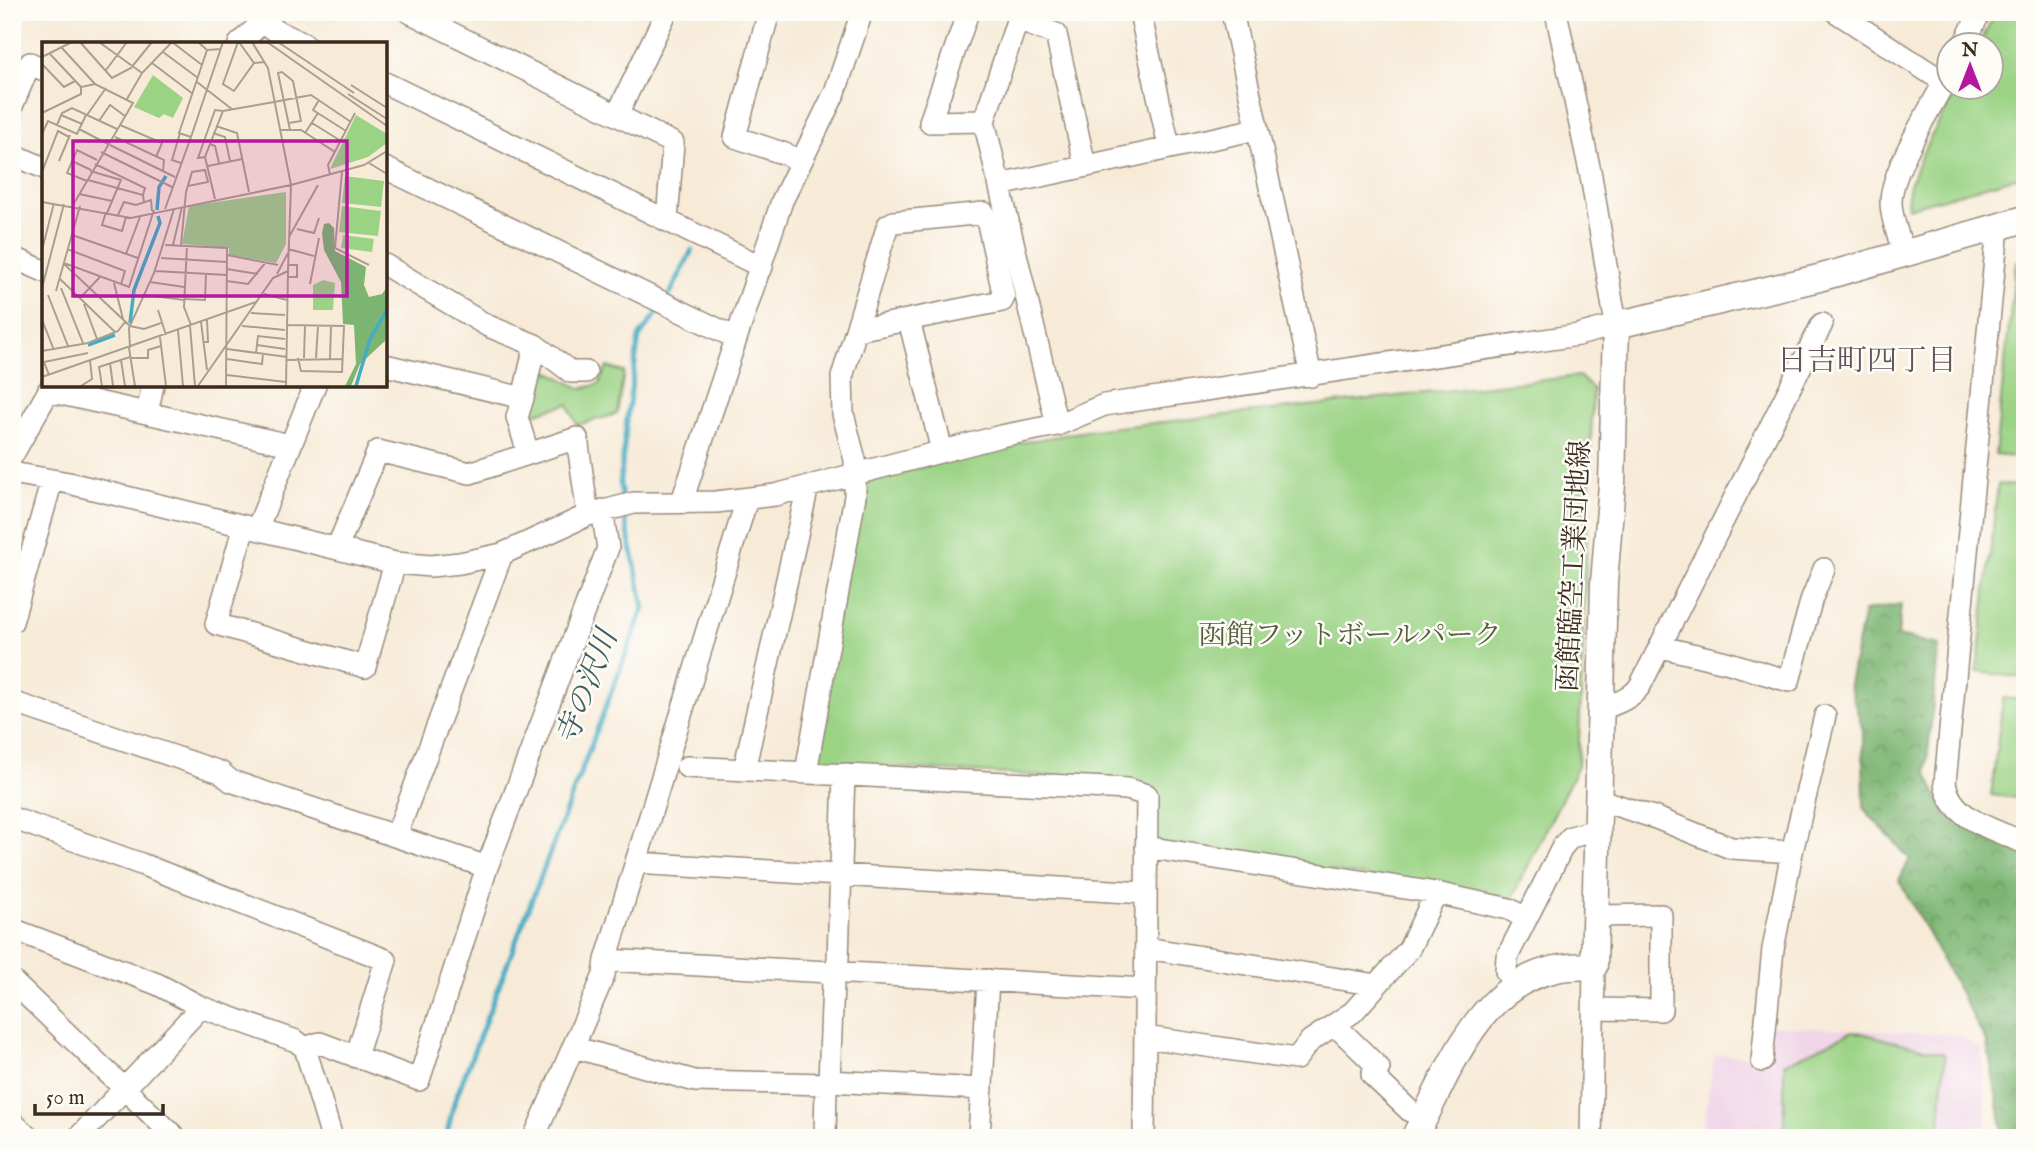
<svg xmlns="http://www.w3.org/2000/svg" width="2037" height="1150" font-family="'IM FELL English','Noto Serif JP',serif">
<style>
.built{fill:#efd0e6}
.forest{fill:url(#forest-crowns);stroke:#5c7048;stroke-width:2}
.green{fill:#9bd385;stroke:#6b7e52;stroke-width:2}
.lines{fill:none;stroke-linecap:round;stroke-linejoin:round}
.stream{stroke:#44acc3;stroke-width:5}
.minor-casing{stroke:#998a7b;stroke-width:24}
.major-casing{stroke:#998a7b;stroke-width:29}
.minor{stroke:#fff;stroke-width:21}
.major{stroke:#fff;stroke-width:26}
.labels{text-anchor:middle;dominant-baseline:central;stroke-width:5;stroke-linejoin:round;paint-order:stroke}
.street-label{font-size:28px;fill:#3b2a1e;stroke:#fdfcf7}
.park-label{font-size:28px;fill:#585d3d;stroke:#fdfcf7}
.neighbourhood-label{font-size:30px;fill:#65545d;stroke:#fdfcf7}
.water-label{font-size:30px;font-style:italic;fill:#3f5e60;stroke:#fdfcf7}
.inset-river{fill:none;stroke:#44acc3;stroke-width:3.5}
.inset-road{fill:none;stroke:#ac9e8e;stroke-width:2}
.view{fill:#b5179e;fill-opacity:0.15;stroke:#b5179e;stroke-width:3.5}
.inset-edge{fill:none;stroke:#3b2a1e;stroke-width:3.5}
</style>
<defs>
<pattern id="forest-crowns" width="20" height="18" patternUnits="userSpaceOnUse" patternTransform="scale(1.75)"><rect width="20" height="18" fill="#7cb572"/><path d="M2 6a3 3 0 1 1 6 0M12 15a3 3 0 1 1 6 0" fill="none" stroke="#67935d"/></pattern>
</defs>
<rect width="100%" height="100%" fill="#fdfcf7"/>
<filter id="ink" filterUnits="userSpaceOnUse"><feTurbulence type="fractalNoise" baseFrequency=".0143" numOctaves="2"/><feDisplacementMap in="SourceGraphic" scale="14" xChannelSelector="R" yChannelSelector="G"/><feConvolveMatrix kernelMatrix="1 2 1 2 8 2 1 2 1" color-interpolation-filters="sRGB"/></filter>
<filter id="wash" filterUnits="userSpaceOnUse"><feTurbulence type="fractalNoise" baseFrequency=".00686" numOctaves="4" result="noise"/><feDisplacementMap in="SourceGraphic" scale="28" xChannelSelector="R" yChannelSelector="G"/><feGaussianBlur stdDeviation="1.57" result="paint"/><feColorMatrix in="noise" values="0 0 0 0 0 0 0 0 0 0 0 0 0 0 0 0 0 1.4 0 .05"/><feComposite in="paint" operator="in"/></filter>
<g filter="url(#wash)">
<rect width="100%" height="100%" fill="#f7ebd8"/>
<path class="built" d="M 1760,1025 L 1956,1035 L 1982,1049 L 1987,1138 L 1701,1138 L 1715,1055 L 1753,1056 Z"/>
<path class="forest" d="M 1901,604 L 1898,636 L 1939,645 L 1926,772 L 1946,815 L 2025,854 L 2025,1138 L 2004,1138 L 1987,1043 L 1899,880 L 1910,859 L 1864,809 L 1863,730 L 1849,684 L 1864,611 Z"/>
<path class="green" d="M 1996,12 L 2025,12 L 2025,175 L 1908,208 C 1902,180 1944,114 1958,88 L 1992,88 L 1992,46 L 1979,45 Z
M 2016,261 L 2025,262 L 2025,458 L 1995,455 Z
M 539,366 L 581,389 L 599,384 L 607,367 L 624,372 L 617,414 L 577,425 L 568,404 L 526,416 Z
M 1579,376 L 1593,389 L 1578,766 L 1511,900 L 1161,843 L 1156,837 L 1156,788 L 1129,781 L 812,763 L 860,483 L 1008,445 L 1091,430 Z
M 1998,484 L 2025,487 L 2025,678 L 1977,672 Z
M 2003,698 L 2025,700 L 2025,799 L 1991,795 Z
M 1853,1031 L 1945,1054 L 1939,1138 L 1784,1138 L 1784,1064 Z"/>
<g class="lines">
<path class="stream" d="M 667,300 L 692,250
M 622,500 L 620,483 L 627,417 L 639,337 L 661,308
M 446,1138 L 454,1103 L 644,607 L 623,510"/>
</g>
</g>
<g filter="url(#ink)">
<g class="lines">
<defs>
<path id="minor" d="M 409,12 L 673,143 L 667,221
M 769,12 L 735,137 L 788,155 L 800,164
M 968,12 L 930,122 L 984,121
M 1020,12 L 984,121 L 1057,425
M 1140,12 L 1169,147
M 1232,12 L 1311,376
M 1836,12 L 1944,82
M 1017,20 L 1056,34 L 1085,166
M 273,29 L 304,44
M 239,44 L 273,12
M 1963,46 L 1980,12
M 385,83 L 762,267
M 12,106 L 30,63 L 44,70
M 617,115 L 665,15 L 660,12
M 12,154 L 44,168
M 385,168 L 736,338
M 1000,185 L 1257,129
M 1998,227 L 1945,783 C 1951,820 1996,830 2025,843
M 1904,254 C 1899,237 1891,219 1891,201 C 1891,171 1934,102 1950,72
M 12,257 L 44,271
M 385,265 L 488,326 L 535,345 L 523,398
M 909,320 L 942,451
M 535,345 L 571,372 L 586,372
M 385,365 L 523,398 L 517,417 L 528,453
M 48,391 L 290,445
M 147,413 L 153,385
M 12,456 L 52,385
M 12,473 L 69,483 L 395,563 L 431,566 L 460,563 L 502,554 L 588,515 L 634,503 L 716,502 L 775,495 L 1001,436 L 1057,425 L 1104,405 L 1578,335 L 1616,325 L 1591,176 L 1556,12
M 682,501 L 782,201 L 835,92 L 862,12
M 244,526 L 216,624 L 365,667 L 395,563
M 257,529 L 315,385
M 337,548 L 378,451 L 470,473 L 577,438 L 588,515
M 12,622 L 52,480
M 1661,647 L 1726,662 L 1789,681 L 1812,598 L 1824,569
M 12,702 L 220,772 L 231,781 L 487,867
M 1599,710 C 1614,704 1630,700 1640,686 L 1822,324
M 687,767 L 1127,789 L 1147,795 L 1144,1138
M 744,770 L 808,486
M 806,772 L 855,496 L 855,460 L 843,414 L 842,377 L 886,231 L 888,225 L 894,222 L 984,213 L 987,219 L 1004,297 L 1002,301 L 857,330
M 1597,799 L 1656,818 L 1731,848 L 1792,852
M 12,818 L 141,864 L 386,960 L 356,1057
M 396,836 L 502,554
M 1146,847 L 1436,893 L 1509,909 L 1525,918
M 651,864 L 1146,893
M 12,929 L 157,984 L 201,1007 L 296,1041 L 305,1048 L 320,1043 L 419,1080 L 487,867 L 608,548 L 602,510
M 1146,948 L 1377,985
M 606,960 L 1145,989
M 12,981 L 176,1138
M 1514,987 L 1506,971 L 1507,957 L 1563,846 L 1571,837 L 1597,830
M 1593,1009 L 1661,1010 L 1661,915 L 1595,916
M 1335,1025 L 1379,1068 L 1372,1075 L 1410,1111
M 1145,1037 L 1296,1059 L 1310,1041 L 1353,1012 L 1409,949 L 1436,893
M 573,1047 L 695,1081 L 826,1084
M 305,1048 L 332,1138
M 1762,1061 L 1773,949 L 1792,852 L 1825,716
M 829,1081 L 982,1089
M 12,1122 L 29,1138
M 78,1138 L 201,1007
M 534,1138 L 604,975 L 606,960 L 747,499
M 825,1138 L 826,1084 L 829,1081 L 833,983 L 838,959 L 844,774
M 979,1138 L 988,980
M 1591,1138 L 1594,966"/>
<path id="major" d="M 1414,1138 C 1448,1075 1476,985 1556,969 C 1568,966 1581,967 1594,966 L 1604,583 L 1612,484 L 1616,325 L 1819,278 L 2025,219"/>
</defs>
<use href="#minor" class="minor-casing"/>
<use href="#major" class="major-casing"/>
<use href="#minor" class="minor"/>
<use href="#major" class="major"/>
</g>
</g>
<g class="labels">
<g class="street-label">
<text transform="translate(1575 566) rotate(-87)">函館臨空工業団地線</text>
</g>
<g class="park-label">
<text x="1350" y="636">函館フットボールパーク</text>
</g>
<g class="neighbourhood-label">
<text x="1867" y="362">日吉町四丁目</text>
</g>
<g class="water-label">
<text transform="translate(588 688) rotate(-69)">寺の沢川</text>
</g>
</g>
<g transform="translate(42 42)">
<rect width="345" height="345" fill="#f7ebd8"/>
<path d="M 287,181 L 292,186 L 293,209 L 324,225 L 322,243 L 327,255 L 340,252 L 345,245 L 343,299 L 318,322 L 309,344 L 303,344 L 314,322 L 312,283 L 301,282 L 299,240 L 282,208 L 280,191 L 282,182 Z" fill="#7cb572"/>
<path d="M 111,33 L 141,56 L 131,76 L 122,72 L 117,76 L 92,65 ZM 314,73 L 345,92 L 345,101 L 326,115 L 288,127 ZM 303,134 L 342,139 L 339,165 L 300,161 ZM 244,150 L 244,202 L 234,221 L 187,213 L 187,206 L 140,202 L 147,164 ZM 300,164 L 339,169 L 336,194 L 297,190 ZM 301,193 L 332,197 L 330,210 L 299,206 ZM 281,238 L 293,241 L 291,268 L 271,268 L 271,243 Z" fill="#9bd385"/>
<path class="inset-river" d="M 115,168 L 117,145 L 124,134M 88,281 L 92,248 L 118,181 L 116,174M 46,303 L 73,293M 314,344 L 328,297 L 345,268"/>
<path class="inset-road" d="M 38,0 L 70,36 L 89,26 L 110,0M 57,0 L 100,31M 130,0 L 160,23M 156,0 L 165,8 L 179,7M 196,0 L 181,42 L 192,49 L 212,21 L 223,20M 197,0 L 212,21M 225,0 L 345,84M 236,0 L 312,51M 20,6 L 53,42M 165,8 L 137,91 L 149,95 L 181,0M 121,10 L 156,36M 0,15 L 30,0M 110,21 L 151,52M 0,22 L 22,45 L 33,39M 64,28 L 85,0M 155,40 L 191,68M 309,43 L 345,66M 306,52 L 345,77M 85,57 L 100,31 L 130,0M 277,58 L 271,68 L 304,89M 232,60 L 269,53 L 309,80M 0,71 L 39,52 L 39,45 L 8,12M 19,73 L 40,82M 45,73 L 64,46M 57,79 L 68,63 L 83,74M 247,81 L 259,79 L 251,39 L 240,30 L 236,31 L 248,88M 270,81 L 299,99M 15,83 L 20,71 L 30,66 L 75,87M 78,83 L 120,101 L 114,115M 174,84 L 195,91 L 207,150M 37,87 L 66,102M 238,88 L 259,88 L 293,110M 138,91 L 130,118 L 139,121M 171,91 L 183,95 L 188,119M 263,91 L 276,71M 0,92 L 6,79 L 35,92 L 44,73M 73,95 L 122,118 L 121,129M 168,102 L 173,104 L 177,121M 68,103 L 133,135M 59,110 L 130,145M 163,115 L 156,116 L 173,68 L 181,69M 17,119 L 28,93M 30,119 L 49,128M 327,121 L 345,132M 53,122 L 103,146 L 101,153M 166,124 L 200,117M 48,129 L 79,138 L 65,171M 0,130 L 16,89 L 27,95M 300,130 L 293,206 L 327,223M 288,133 L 286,123 L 313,71M 46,138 L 101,153 L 102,160M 45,139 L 25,131 L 35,108 L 55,118M 37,152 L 70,159M 173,157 L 163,115 L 181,69 L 232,60M 0,160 L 89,176 L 249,143 L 226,26 L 210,0M 31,163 L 91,61 L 53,42 L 39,45M 123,167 L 149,95M 64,170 L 60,183 L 80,189 L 84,175M 76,173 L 82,160 L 94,163 L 109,158 L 110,169M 255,187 L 272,191 L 277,176M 30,193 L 96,216M 247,195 L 276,143M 123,203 L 185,206 L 184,344M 131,203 L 140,165M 139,203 L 144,150 L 150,130 L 163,128 L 166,140 L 146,144M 145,204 L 142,265 L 149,283M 25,207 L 83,229 L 79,242M 246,207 L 272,214M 0,208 L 12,161M 84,212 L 98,175M 185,213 L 236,223M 119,216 L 185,220M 22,221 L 87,245 L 112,168M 22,222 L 88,284 L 102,287 L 119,281M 185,227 L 216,232M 113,229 L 185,233M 235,232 L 246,211M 246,235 L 255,235 L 255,223 L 246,223M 17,236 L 73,290M 185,239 L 206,242 L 224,220M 108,240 L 142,245M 72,241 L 81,277M 268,242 L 277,196M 0,246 L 22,162M 19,246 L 41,301M 14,249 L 38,164M 222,252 L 245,258M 6,253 L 26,304M 103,253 L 142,258M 38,256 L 58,235M 142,257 L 163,258 L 164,231M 42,262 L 55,297M 116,268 L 124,293M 209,271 L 243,273M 0,278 L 12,308M 159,280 L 165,328M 245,283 L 302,284 L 300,330 L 259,329 L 256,316M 148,284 L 153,344M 200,284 L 243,288M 136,288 L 141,344M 118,295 L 124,344M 161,300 L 166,300 L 165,277M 215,303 L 243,307M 87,306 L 93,344M 88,306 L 87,286 L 112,231 L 132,167M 185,307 L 245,315M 0,309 L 46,301 L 76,289 L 83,280M 214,311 L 216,294 L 243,297M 88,316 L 106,316 L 106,308 L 119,304M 262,316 L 263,283M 274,316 L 276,284M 185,317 L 220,322 L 221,312M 288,317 L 289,284M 79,318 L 83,344M 245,318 L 301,317M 68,321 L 71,344M 7,333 L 2,320 L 46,311M 185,333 L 244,340M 0,335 L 214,260M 39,344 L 50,337 L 48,318M 60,344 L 57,325 L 88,315M 156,344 L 231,236 L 246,229 L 249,143 L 322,123 L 345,109M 244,344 L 246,229"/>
<path class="view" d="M 31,99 L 305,99 L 305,254 L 31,254 Z"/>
<rect width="345" height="345" class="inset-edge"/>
</g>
<rect width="2037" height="1150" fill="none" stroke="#fdfcf7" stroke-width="42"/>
<g transform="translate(1970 66)"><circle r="33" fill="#fdfcf7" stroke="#afa8a0" stroke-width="2"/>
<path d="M0-5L12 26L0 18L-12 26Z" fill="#b5179e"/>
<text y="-10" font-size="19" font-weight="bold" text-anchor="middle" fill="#3b2a1e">N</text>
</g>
<path d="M35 1104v10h128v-10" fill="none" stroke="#3b2a1e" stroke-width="3.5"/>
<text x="46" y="1104" font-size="21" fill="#3b2a1e" stroke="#fdfcf7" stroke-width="5" paint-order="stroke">50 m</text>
</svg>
